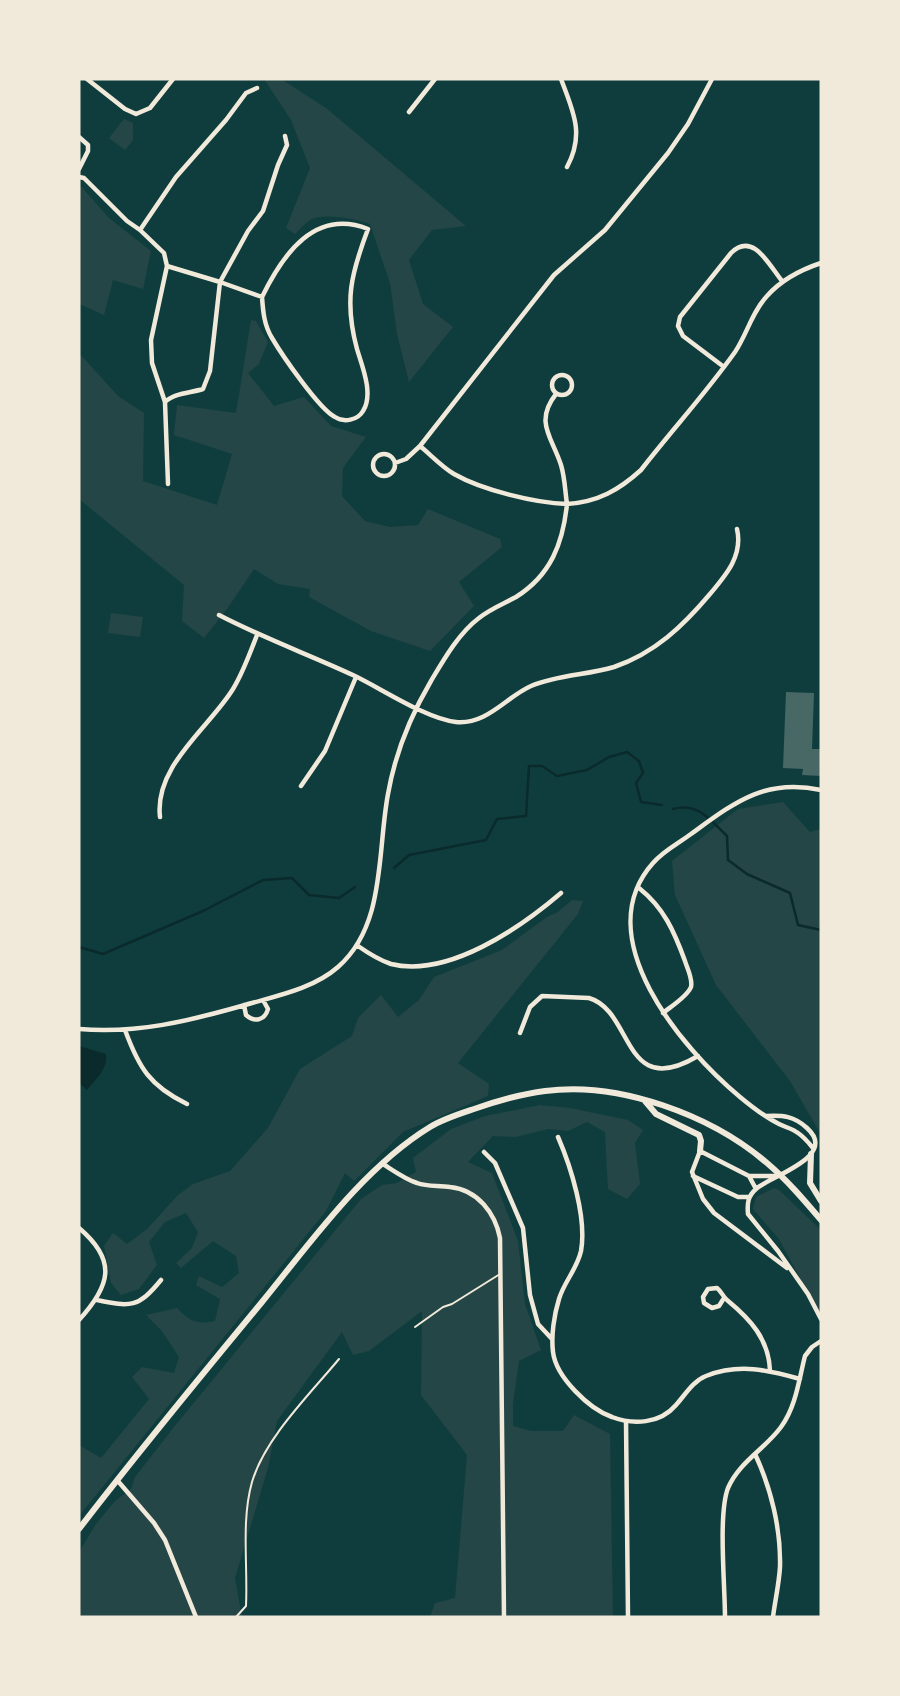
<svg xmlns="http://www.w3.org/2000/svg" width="900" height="1696" font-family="'Archivo Narrow',sans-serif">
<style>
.green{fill:#244646}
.water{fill:#0a2a2b}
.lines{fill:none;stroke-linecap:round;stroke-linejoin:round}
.stream{stroke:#0a2a2b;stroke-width:2.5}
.building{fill:#486865}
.service{stroke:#f1e9da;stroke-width:2}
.minor{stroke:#f1e9da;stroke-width:4.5}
.secondary{stroke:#f1e9da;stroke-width:6}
</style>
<rect width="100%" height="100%" fill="#0f3d3e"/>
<path class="green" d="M 264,79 L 281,79 L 326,108 L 466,226 L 432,230 L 409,260 L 423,304 L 453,327 L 409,382 L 397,334 L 390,283 L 370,224 C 355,219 328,213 312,219 C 306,221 300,230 295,234 L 286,228 L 310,168 L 291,120 Z
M 124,119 L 133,123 L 133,140 L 125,150 L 109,138 Z
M 79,184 L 109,218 L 151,251 L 143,289 L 113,280 L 104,315 L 79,304 Z
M 251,320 L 256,321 L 268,342 L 259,364 L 248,373 L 274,406 L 304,397 L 331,426 L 366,437 L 343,468 L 342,496 L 365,521 L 390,527 L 418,525 L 428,509 L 500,539 L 502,547 L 459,582 L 474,606 L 430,651 L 371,631 L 309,597 L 310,589 L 278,584 L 254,569 L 227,609 L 204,638 L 182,621 L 184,585 L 79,499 L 79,353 L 118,396 L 144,413 L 143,481 L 217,505 L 232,454 L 174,435 L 177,405 L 236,413 Z
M 111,613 L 143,617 L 140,637 L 108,633 Z
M 783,802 L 810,832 L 821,829 L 821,1142 L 820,1133 L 790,1081 L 716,985 L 675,895 L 672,861 L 738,809 Z
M 572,900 L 583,901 L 578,914 L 458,1063 L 489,1084 L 488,1096 L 403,1132 L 354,1181 L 345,1173 L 326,1211 L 79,1516 L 79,1445 L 101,1458 L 149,1399 L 132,1377 L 142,1367 L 174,1373 L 179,1357 L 162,1331 L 146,1315 L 177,1308 C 189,1321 198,1325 215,1321 L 220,1299 L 196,1285 L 199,1276 L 222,1287 L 239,1273 L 236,1256 L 213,1241 L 181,1268 L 176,1263 L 192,1248 L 198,1232 L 186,1213 L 165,1222 L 149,1242 L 157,1265 L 139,1289 L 121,1295 L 111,1283 L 104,1246 L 113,1233 L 127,1244 L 147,1229 L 178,1195 L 193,1184 L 230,1171 L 268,1128 L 300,1069 L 352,1036 L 358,1018 L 381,995 L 398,1017 L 419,1000 L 434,977 L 502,950 L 547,917 L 558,912 Z
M 540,1105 L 570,1108 L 628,1120 L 643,1130 L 635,1143 L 640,1184 L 627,1199 L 608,1189 L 605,1132 L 587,1122 L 568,1131 L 548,1129 L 516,1137 L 493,1136 L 468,1162 L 492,1173 L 518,1241 L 525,1304 L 541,1350 L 519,1361 L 513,1404 L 513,1426 L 531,1431 L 563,1431 L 574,1415 L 610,1434 L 613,1617 L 430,1617 L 435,1603 L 455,1598 L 467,1455 L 421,1395 L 422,1311 L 369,1351 L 353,1355 L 342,1332 L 277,1421 L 268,1468 L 235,1578 L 242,1617 L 79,1617 L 79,1552 L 96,1524 L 115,1501 L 131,1489 L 135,1477 L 174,1427 L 361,1199 L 382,1185 L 397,1183 L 416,1172 L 413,1158 L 451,1129 L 485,1116 Z
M 774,1188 L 779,1190 L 821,1230 L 821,1317 L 779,1239 L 753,1209 L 756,1197 Z"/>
<path class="water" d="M 79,1046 L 106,1054 C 108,1069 96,1079 87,1090 L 79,1083 Z"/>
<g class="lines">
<path class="stream" d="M 673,809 C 698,802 710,820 727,836 L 728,860 L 747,874 L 790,893 L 798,925 L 821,930
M 394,868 L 409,855 L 486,840 L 497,819 L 526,816 L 529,766 L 542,766 L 557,776 L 587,770 L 609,757 L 627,752 L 639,761 L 643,773 L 636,783 L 641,802 L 662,805
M 79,947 L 103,954 L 203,911 L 263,880 L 292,878 L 309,895 L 339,898 L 355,887"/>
</g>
<path class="building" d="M 786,692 L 814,693 L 812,749 L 821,749 L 821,776 L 802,775 L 803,769 L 783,768 Z"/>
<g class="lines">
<path class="service" d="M 415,1327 L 443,1307 L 452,1304 L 500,1274
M 236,1617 L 246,1606 C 248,1565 241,1521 252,1482 C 265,1438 310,1394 339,1359"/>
<path class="minor" d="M 87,79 L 125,109 L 136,114 L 150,108 L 173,79
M 561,79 C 573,111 585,134 567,167
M 409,112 L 435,79
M 79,137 L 88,145 L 88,151 L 79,169
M 79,177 L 84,178 L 127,221 L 140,230 L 164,253 L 167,266 L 151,340 L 152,363 L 165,402 L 168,484
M 140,230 L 176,177 L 226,120 L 246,93 L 257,88
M 262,297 C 283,254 315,208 368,229 C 351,274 344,301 357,349 C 362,366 374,394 363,411 C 358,420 344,423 335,417 C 319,409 282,355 272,338 C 264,325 263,311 262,297 L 220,282 L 248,231 L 263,211 L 278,165 L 287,145 L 285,136
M 724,367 L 683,336 L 678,326 L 680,317 L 731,253 C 753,231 769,265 782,281
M552 385a10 10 0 1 1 20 0a10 10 0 1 1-20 0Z
M 165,402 C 174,393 190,393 203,389 L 210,371 L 220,282 L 167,266
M 420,446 C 431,455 442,467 454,474 C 482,490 535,503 567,504 C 565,491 565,478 561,465 C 552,437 534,422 556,394
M373 465a11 11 0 1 1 22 0a11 11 0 1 1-22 0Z
M 395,463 L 406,459 L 420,446 L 554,275 L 605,230 L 668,153 L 688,124 L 712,79
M 219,615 C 263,638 310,655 355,676 C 382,689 427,719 456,722 C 487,725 506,697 531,686 C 557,675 587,675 614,667 C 655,653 683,626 710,594 C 727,574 743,555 737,529
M 301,786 L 325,751 L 356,677
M 160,817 C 154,766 209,728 233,689 C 243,673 250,653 257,635
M 639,888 C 664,908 674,931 685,961 C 687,968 693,979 691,987 C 687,997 670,1007 663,1013
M 358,946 C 368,953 379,960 391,964 C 448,978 520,928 561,893
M 244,1005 L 246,1015 C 255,1023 265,1020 268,1009 L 263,1000
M 79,1029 C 137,1034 189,1021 245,1005 C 276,996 313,989 338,967 C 386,925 377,852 388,794 C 395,754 411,715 431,681 C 444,659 459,633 479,618 C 490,609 503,604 516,597 C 551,575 563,543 567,504 C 598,502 619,490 641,470 C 672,430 706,393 735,352 C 747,334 752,312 767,296 C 782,279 800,270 821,263
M 125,1030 C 139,1068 150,1086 187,1104
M 520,1033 L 530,1007 L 542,996 L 589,998 C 634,1011 622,1101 698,1056
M 766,1116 C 783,1115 794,1116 807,1128 C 839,1157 770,1176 756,1189 C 748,1196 747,1203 748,1214 L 778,1251 L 808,1294 L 821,1319
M 558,1137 C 571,1167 587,1218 581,1251 C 577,1269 564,1282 559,1299 C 554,1315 551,1336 553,1352 C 556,1377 589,1409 612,1417 C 633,1425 660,1424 676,1405 C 685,1395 693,1381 706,1376 C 739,1363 768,1370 800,1379
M 813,1148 C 809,1143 804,1137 798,1133 C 793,1129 785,1127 779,1124 C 765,1117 752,1107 740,1097 C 682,1049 587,937 653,863 C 663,851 679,843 691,834 C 735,802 765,778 821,790
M 484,1152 L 495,1163 L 523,1228 L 530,1295 L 538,1324 L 552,1339
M 383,1164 C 394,1171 405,1179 417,1183 C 428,1187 439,1185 450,1187 C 478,1190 495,1213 500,1238 L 504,1617
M 693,1176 L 738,1197 L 749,1197
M 749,1176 L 756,1189
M 775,1176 L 749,1176 L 700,1151 L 692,1172 L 703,1199 L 714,1213 L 787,1268
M 79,1228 C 118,1261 110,1286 79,1320
M 724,1298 L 719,1306 L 712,1308 L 704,1303 L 703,1297 L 708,1289 L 717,1288 C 722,1292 723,1297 727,1300 C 750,1319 769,1339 770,1371
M 97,1300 C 131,1307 138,1308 161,1280
M 626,1421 L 628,1617
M 755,1454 C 771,1488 781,1529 780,1567 C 779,1584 775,1601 773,1617
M 117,1480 L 154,1523 L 165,1540 L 196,1617
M 725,1617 C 725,1586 718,1514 728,1488 C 739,1462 765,1449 781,1427 C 796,1407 799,1379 805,1356 L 812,1347 L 821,1341"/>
<path class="secondary" d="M 645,1101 L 656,1114 L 699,1135 L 701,1141 L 700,1151
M 811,1154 L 810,1183 L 821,1201
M 79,1529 C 138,1452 200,1377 262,1302 C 311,1242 363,1168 430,1127 C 443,1119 459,1114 474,1109 C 497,1101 521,1094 545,1091 C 619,1081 711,1115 767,1163 C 787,1180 804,1200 821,1220"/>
</g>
<rect width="900" height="1696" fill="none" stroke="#f1e9da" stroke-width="161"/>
</svg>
